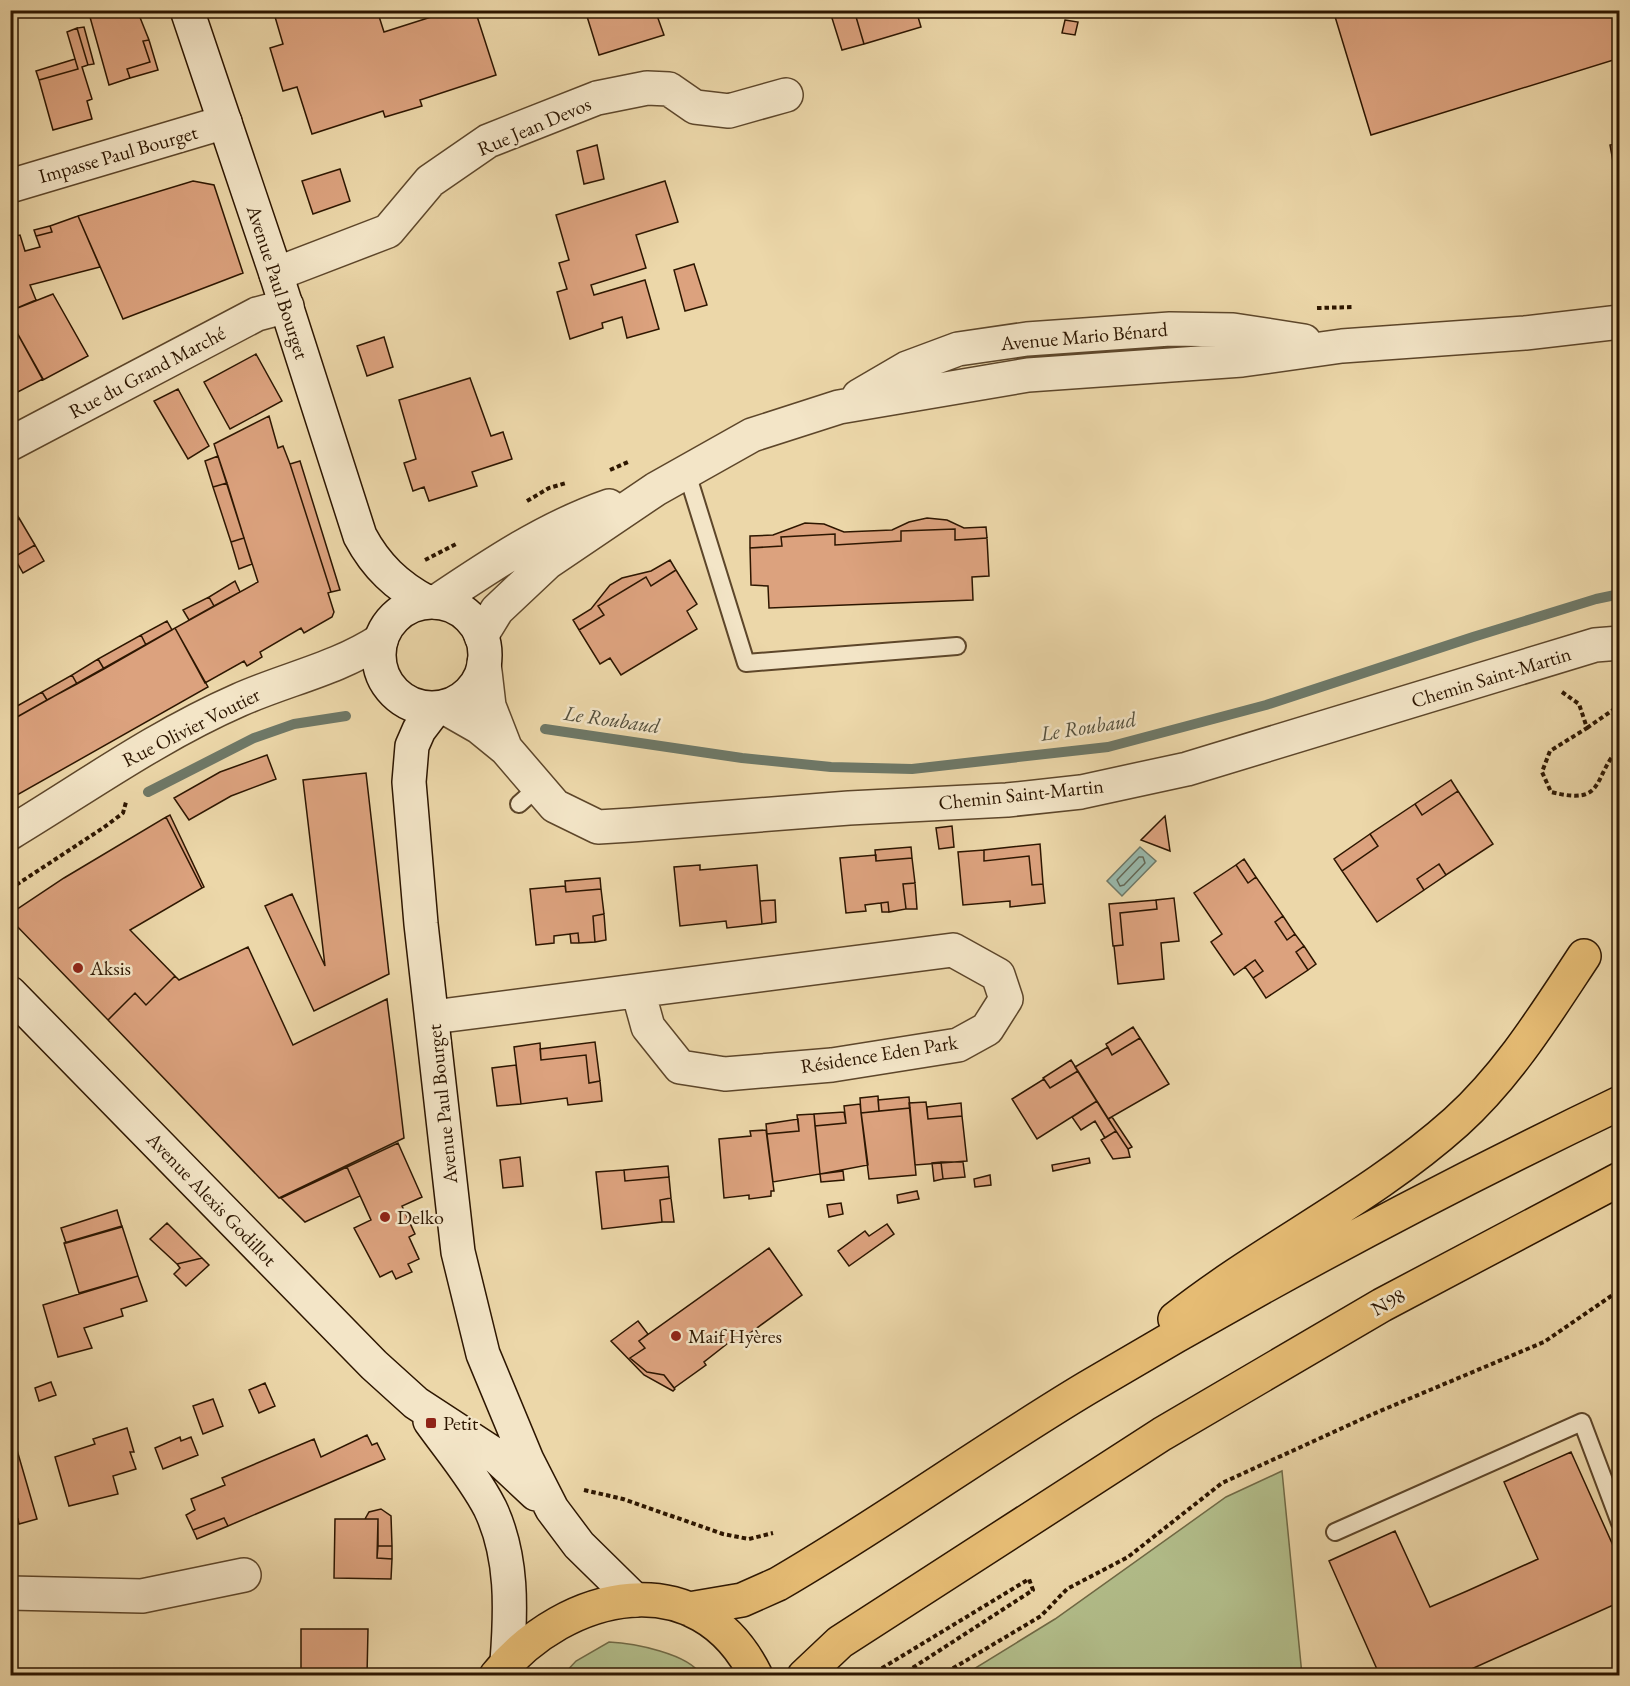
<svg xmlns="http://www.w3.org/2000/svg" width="1630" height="1686" font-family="'EB Garamond',serif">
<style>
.green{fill:#b3bf8c;stroke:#706a46;stroke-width:1.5}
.water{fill:#99b9ac;stroke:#6e7867;stroke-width:1.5}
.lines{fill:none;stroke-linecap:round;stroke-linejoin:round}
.shore{stroke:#636856;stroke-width:1.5}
.stream{stroke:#6e7867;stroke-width:10}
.building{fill:#dca27e;stroke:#2d1600;stroke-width:1.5}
.lane-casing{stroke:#5d462a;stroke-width:20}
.street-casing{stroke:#5d462a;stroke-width:36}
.secondary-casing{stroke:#2d1600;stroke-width:36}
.highway-casing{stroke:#2d1600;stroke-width:36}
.path{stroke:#2d1600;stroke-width:4;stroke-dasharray:4.5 3;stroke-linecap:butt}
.lane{stroke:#f3e5c7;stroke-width:16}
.street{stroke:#f3e5c7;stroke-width:33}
.secondary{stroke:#f3e5c7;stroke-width:33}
.highway{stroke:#e6bc74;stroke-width:33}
.poi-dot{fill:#8f2418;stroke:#f3e5c7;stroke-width:2}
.labels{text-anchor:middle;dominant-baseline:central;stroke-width:5;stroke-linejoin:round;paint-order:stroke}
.street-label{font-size:20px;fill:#2d1600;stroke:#f3e5c7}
.poi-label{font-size:20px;fill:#2d1600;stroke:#f3e5c7;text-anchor:start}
.water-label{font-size:21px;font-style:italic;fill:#534f3c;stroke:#f3e5c7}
</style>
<rect width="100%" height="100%" fill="#ecd7a9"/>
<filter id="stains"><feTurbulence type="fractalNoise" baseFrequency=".00333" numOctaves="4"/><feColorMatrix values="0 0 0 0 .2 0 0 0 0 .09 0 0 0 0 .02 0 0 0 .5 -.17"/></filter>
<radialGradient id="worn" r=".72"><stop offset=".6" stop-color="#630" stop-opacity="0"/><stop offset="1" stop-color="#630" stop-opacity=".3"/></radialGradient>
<path class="green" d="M 1282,1471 L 1302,1675 L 964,1675 L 1055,1619 L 1226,1497 Z
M 609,1642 C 634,1643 689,1654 701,1675 L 563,1675 L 576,1661 Z"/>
<path class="water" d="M 1140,847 L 1156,861 L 1122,896 L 1107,881 Z"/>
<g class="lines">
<path class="shore" d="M 1139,857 L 1143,857 L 1145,863 L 1124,885 L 1120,886 L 1117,880 Z"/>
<path class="stream" d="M 545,729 L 742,758 L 831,767 L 912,769 L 1108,747 L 1266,705 L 1473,637 L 1596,599 L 1620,594
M 148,792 L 254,738 L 294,724 L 346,716"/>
</g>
<path class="building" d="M 88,10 L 137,10 L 149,40 L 143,41 L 150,62 L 127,69 L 130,78 L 109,85 Z
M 273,10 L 377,10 L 384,32 L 453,10 L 475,10 L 496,75 L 420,100 L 422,106 L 385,117 L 383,111 L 312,134 L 297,87 L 283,91 L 270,48 L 283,44 Z
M 585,10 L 655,10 L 664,35 L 599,55 Z
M 846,10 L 854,10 L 864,44 L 842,50 L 831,15 Z
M 854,10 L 916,10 L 921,27 L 864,44 Z
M 1333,10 L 1620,10 L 1620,58 L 1371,135 Z
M 1065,20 L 1078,22 L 1075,35 L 1062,33 Z
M 84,27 L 94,64 L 88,65 L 77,28 Z
M 77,28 L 88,65 L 82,67 L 92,99 L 87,101 L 92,119 L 53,130 L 39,80 L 78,69 L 67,32 Z
M 149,40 L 158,70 L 130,78 L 127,69 L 150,62 L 143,41 Z
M 75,59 L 78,69 L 39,80 L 36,71 Z
M 1620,143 L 1620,199 L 1610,145 Z
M 597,145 L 604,179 L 584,184 L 577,151 Z
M 340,169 L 350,201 L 313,214 L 302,181 Z
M 193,181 L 214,185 L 243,273 L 123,319 L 78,216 Z
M 665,181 L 678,222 L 636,235 L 646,268 L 591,285 L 594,295 L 645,280 L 659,329 L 627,338 L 622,317 L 602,323 L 603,328 L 570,339 L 557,292 L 567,289 L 559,263 L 569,260 L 556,215 Z
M 78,216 L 100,267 L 30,285 L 36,300 L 10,311 L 10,237 L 20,235 L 25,251 L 40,247 L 36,236 L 52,232 L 50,226 Z
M 50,226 L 52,232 L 36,236 L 34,230 Z
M 694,264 L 707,305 L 685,311 L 674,270 Z
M 53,294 L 88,356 L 43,380 L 10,320 L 10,311 Z
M 10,320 L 43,379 L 10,396 Z
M 384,337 L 393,367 L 367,376 L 357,346 Z
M 256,354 L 282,401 L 230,429 L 204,382 Z
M 470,378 L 491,436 L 503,432 L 512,459 L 472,472 L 477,486 L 429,501 L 424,487 L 413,491 L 404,463 L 416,459 L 399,400 Z
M 178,389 L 209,446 L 188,459 L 154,401 Z
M 269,416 L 278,448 L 283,446 L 290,464 L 331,592 L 328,593 L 334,612 L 332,617 L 304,633 L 301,628 L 260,652 L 262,657 L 247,666 L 244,661 L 205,683 L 175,628 L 258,582 L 214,444 Z
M 218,456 L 227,483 L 213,487 L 205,461 Z
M 300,461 L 340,590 L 331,592 L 290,464 Z
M 227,483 L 244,538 L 231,542 L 213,487 Z
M 10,503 L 19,518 L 10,523 Z
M 19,518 L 35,545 L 14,557 L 10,551 L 10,523 Z
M 927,518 L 947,520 L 964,528 L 986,527 L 987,538 L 955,540 L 955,529 L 901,531 L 901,541 L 835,545 L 835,534 L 781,537 L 782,546 L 750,548 L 750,536 L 773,535 L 805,523 L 824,524 L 844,532 L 892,530 L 909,522 Z
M 955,529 L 955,540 L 987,538 L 989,576 L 972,577 L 973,600 L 769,608 L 768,586 L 751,585 L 750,548 L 782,546 L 781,537 L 835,534 L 835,545 L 901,541 L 901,531 Z
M 244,538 L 252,564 L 239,569 L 231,542 Z
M 35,545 L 44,561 L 23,573 L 14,557 Z
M 670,560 L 676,570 L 651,586 L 646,577 L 598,606 L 604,615 L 579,630 L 573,620 L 591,609 L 610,585 L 622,578 L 651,571 Z
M 676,570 L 697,604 L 687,611 L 697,629 L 621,675 L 610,658 L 600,664 L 579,630 L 604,615 L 598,606 L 646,577 L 651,586 Z
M 235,581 L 240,592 L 214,606 L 209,597 Z
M 209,597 L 214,606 L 189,620 L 183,610 Z
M 167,621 L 172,630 L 146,645 L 141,635 Z
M 175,628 L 208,687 L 10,799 L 10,721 Z
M 141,635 L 146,645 L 104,669 L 98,659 Z
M 98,659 L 104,669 L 77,684 L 72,675 Z
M 72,675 L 77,684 L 47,700 L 42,692 Z
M 42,692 L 47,700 L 10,721 L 10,710 Z
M 267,755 L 276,779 L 231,796 L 189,820 L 174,798 L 220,772 Z
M 366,773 L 389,974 L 314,1011 L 265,906 L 292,894 L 325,966 L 303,780 Z
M 1451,780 L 1458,791 L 1422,815 L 1415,804 Z
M 1458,791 L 1493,844 L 1446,875 L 1439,864 L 1417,879 L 1424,890 L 1377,922 L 1342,871 L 1378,846 L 1370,834 L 1415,804 L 1422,815 Z
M 170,815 L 204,887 L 202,888 L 166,817 Z
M 1165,816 L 1170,851 L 1141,840 Z
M 166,817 L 202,888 L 130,930 L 175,976 L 146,1005 L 135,993 L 108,1020 L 10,919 L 10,914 L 64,878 Z
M 952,826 L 954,847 L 939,849 L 936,828 Z
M 1370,834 L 1378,846 L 1342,871 L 1334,859 Z
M 1040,844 L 1043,884 L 1032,885 L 1029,856 L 984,861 L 984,850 Z
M 911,847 L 912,858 L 876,861 L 875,850 Z
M 984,850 L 984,861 L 1029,856 L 1032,885 L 1043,884 L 1045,903 L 1010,907 L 1010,901 L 963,905 L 958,852 Z
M 876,855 L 876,861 L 912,858 L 915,883 L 903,884 L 906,909 L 889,912 L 888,902 L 865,905 L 866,911 L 846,913 L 840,858 Z
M 1244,859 L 1256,877 L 1248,883 L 1236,865 Z
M 1439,864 L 1446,875 L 1424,890 L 1417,879 Z
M 700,865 L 700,870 L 757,865 L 762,924 L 727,928 L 726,921 L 680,926 L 674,867 Z
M 1236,865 L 1248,883 L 1256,877 L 1283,916 L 1275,922 L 1287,940 L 1295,934 L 1304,946 L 1296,952 L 1308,970 L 1266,998 L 1253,978 L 1263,971 L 1255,960 L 1234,975 L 1211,942 L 1222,934 L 1194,893 Z
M 600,878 L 601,889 L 566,892 L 565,881 Z
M 915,883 L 917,909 L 906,909 L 903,884 Z
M 565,886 L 566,892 L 601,889 L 604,914 L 593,916 L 595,942 L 579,943 L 578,933 L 554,936 L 554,943 L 536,945 L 530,889 Z
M 1174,898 L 1179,941 L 1161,943 L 1164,979 L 1118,984 L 1114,946 L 1123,945 L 1120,913 L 1157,909 L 1156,900 Z
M 775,900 L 776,922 L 762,924 L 760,901 Z
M 1156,900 L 1157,909 L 1120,913 L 1123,945 L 1113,946 L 1109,904 Z
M 888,902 L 889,912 L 882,912 L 881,903 Z
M 604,914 L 606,940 L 595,942 L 593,916 Z
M 1283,916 L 1295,934 L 1287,940 L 1275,922 Z
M 578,933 L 579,943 L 571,943 L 570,934 Z
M 1304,946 L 1316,964 L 1308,970 L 1296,952 Z
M 248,947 L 293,1045 L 387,999 L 396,1070 L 404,1138 L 279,1198 L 108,1020 L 135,993 L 146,1005 L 175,976 L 179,980 Z
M 1255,960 L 1263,971 L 1253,978 L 1245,967 Z
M 1133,1027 L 1140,1038 L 1112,1055 L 1106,1044 Z
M 1140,1038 L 1169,1084 L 1108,1119 L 1075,1067 L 1108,1047 L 1112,1055 Z
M 595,1042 L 600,1081 L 589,1083 L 586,1055 L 541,1060 L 540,1049 Z
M 540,1043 L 541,1060 L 586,1055 L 589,1083 L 600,1081 L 602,1101 L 568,1105 L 567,1098 L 521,1104 L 514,1047 Z
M 1071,1060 L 1078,1071 L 1050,1088 L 1043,1078 Z
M 516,1065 L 521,1104 L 497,1106 L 492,1068 Z
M 1078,1071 L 1097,1101 L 1037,1139 L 1012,1099 L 1044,1079 L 1050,1088 Z
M 878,1096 L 879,1111 L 861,1113 L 860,1098 Z
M 909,1097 L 910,1108 L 879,1111 L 878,1100 Z
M 1097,1101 L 1116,1131 L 1105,1138 L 1095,1121 L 1081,1130 L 1072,1117 Z
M 926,1102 L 928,1119 L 962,1116 L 967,1161 L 915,1165 L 909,1103 Z
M 961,1103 L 962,1116 L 928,1119 L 927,1107 Z
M 860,1104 L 868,1165 L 820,1174 L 815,1126 L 846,1123 L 844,1106 Z
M 910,1108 L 916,1175 L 869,1179 L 861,1113 Z
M 844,1112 L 846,1123 L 815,1126 L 814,1114 Z
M 814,1114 L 820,1174 L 773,1182 L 767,1134 L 799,1131 L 797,1115 Z
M 1112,1117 L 1132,1147 L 1128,1149 L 1108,1119 Z
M 798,1119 L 799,1131 L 767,1134 L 766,1124 Z
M 766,1130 L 774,1191 L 771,1191 L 771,1196 L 749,1199 L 749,1195 L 724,1198 L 719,1139 L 751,1136 L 750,1131 Z
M 1116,1131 L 1128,1149 L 1130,1157 L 1113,1159 L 1101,1140 Z
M 398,1143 L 422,1197 L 402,1206 L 415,1234 L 409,1237 L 419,1259 L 408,1264 L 412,1272 L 396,1279 L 392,1271 L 380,1277 L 354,1228 L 371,1220 L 347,1167 Z
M 520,1157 L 523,1186 L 503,1188 L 500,1160 Z
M 1089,1158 L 1090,1163 L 1053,1171 L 1052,1165 Z
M 941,1162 L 963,1162 L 965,1177 L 943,1179 Z
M 941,1162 L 943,1179 L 934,1181 L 932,1163 Z
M 668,1166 L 669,1177 L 625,1181 L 624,1170 Z
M 347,1167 L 360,1196 L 305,1222 L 281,1198 Z
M 624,1170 L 625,1181 L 669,1177 L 671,1198 L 660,1200 L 662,1222 L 602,1229 L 596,1172 Z
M 843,1171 L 844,1180 L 821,1182 L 820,1174 Z
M 990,1175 L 991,1185 L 975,1187 L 974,1179 Z
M 917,1191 L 919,1199 L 898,1203 L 897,1195 Z
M 671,1198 L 674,1222 L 662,1222 L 660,1200 Z
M 841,1203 L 843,1214 L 829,1217 L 827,1205 Z
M 117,1210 L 122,1227 L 66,1243 L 61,1228 Z
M 167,1223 L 202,1258 L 177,1264 L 150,1239 Z
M 887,1224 L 894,1234 L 849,1266 L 838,1251 L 865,1231 L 869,1236 Z
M 122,1226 L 138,1276 L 79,1293 L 64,1243 Z
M 769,1248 L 802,1295 L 735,1344 L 732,1340 L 704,1362 L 706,1365 L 674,1388 L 664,1375 L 647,1372 L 630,1358 L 645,1348 L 639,1341 Z
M 202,1258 L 209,1265 L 186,1286 L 174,1274 L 180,1268 L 177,1264 Z
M 138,1276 L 147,1301 L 121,1309 L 123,1316 L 84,1328 L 92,1348 L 58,1357 L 43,1305 Z
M 638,1321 L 648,1334 L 639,1341 L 645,1348 L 630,1358 L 647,1372 L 664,1375 L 675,1389 L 673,1391 L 644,1375 L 611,1341 Z
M 51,1382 L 56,1395 L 39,1401 L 35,1388 Z
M 265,1383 L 275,1406 L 259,1413 L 249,1390 Z
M 213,1399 L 223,1426 L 203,1434 L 193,1406 Z
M 127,1428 L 134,1452 L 130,1452 L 136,1469 L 113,1476 L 118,1494 L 69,1506 L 55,1457 L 95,1444 L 93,1439 Z
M 367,1435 L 372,1445 L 377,1443 L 385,1459 L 228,1526 L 224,1518 L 193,1530 L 186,1515 L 195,1510 L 191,1499 L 225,1485 L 222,1478 L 314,1439 L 321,1457 Z
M 180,1437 L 181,1441 L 191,1437 L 198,1455 L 163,1469 L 155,1448 Z
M 17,1450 L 37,1519 L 19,1524 L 18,1519 L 10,1521 L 10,1452 Z
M 1571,1452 L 1620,1561 L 1620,1602 L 1456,1676 L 1380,1676 L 1329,1561 L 1395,1531 L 1430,1607 L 1467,1591 L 1538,1559 L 1504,1482 Z
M 381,1509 L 391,1516 L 392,1546 L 378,1546 L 378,1519 L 365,1519 L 369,1512 Z
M 224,1518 L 228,1526 L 197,1539 L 193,1530 Z
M 335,1519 L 378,1519 L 377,1558 L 392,1559 L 391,1579 L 334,1578 Z
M 378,1546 L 392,1546 L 392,1559 L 377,1558 Z
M 301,1629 L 368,1629 L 367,1676 L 301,1676 Z
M 234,1669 L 236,1676 L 214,1676 Z"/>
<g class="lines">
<defs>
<path id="lane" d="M 686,470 L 746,663 L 957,646
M 519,804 L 537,788
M 1335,1532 L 1582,1422 L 1620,1523"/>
<path id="street" d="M 10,186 L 225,122
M 276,274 L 388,231 L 430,181 L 488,141 L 597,98 L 647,88 L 669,89 L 695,107 L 729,111 L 786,95
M 859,396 L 907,368 L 958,349 L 1027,339 L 1170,329 L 1233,330 L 1304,341
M 10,444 L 257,314 L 287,306
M 436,602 C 491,565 546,528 609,506
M 481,636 L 497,610 L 548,562 L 656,489 L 752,435 L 839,407 L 1028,375 L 1242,360 L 1342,346 L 1525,333 L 1620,322
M 484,663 L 489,706 L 505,747
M 444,707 L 479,727 L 506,749 L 555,806 L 598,827 L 631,825 L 849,808 L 1007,800 L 1081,792 L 1187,769 L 1595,645 L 1620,643
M 10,833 C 86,787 157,736 239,700 C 286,679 337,669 381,640
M 433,1017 L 953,950 L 998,975 L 1006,999 L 987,1029 L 958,1045 L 832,1065 L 725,1074 L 680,1067 L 648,1027 L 638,991
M 10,1593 L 142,1596 L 244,1575"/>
<path id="secondary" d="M 187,10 L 276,274 L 360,536 C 376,566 397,586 427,602
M379 655a53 53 0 1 1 106 0a53 53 0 1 1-106 0Z
M 435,709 L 419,730 L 412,746 L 409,782 L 421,924 L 458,1252 L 483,1354 L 527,1460 L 552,1509 L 579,1545 L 635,1600
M 10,993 L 374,1365 L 416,1403 L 491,1452 L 536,1494
M 430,1421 C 450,1449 474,1477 490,1508 C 513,1556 511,1610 507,1662"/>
<path id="highway" d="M 1175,1319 C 1265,1248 1370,1199 1456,1122 C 1508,1075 1545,1015 1584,956
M 689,1609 L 742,1600 L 778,1584 C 883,1523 982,1451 1087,1388 C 1260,1285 1438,1190 1620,1103
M 496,1676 C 566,1590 699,1560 756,1676
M 804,1676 L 840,1642 L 1162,1434 L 1382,1305 L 1620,1179"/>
</defs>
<use href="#lane" class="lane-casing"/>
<use href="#street" class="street-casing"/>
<use href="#secondary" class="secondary-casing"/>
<use href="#highway" class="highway-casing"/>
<path class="path" d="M 1317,308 L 1354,307
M 610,470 L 628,462
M 527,501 L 549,488 L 566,483
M 425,560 L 456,544
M 1562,692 L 1579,704 L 1587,728 L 1550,751 L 1542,772 L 1551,792 C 1607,806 1591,778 1620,747
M 1587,728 L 1620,705
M 10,889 L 103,828 L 123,813 L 126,802
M 584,1490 L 623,1499 L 723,1534 L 749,1539 L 773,1533
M 869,1676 L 1029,1579 L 1033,1590 L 900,1676
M 940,1676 L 1041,1616 L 1067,1589 L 1128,1557 L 1222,1483 L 1373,1414 L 1544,1342 L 1620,1290
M 1274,1676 L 1317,1672 L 1318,1676"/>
<use href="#lane" class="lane"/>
<use href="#street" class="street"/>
<use href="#secondary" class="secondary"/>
<use href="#highway" class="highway"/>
</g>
<g class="poi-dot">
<circle cx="78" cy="968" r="6"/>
<circle cx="385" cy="1217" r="6"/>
<circle cx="676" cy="1336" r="6"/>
<rect x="425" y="1417" width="12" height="12" rx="3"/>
</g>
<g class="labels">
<g class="street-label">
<text transform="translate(534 126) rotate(-23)">Rue Jean Devos</text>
<text transform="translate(118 154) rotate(-16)">Impasse Paul Bourget</text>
<text transform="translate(278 282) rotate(72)">Avenue Paul Bourget</text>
<text transform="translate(1084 336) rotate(-5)">Avenue Mario Bénard</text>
<text transform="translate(147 372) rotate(-28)">Rue du Grand Marché</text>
<text transform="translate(1491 677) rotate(-17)">Chemin Saint-Martin</text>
<text transform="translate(191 727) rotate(-27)">Rue Olivier Voutier</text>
<text transform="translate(1021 794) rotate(-6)">Chemin Saint-Martin</text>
<text transform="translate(879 1054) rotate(-9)">Résidence Eden Park</text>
<text transform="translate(442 1104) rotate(-96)">Avenue Paul Bourget</text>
<text transform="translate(212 1199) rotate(46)">Avenue Alexis Godillot</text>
<text transform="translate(1388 1302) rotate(-29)">N98</text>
</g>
<g class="poi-label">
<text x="90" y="968">Aksis</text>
<text x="397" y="1217">Delko</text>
<text x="688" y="1336">Maif Hyères</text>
<text x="443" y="1423">Petit</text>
</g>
<g class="water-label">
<text transform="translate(612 719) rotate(8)">Le Roubaud</text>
<text transform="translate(1088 726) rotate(-9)">Le Roubaud</text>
</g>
</g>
<rect width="1630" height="1686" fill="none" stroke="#ecd7a9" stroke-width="36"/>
<rect x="12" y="12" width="1606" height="1662" fill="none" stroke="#2d1600" stroke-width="3"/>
<rect x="18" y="18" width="1594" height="1650" fill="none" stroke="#2d1600" stroke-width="1.5"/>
<rect width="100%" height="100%" filter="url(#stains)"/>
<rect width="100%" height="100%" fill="url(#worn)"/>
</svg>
